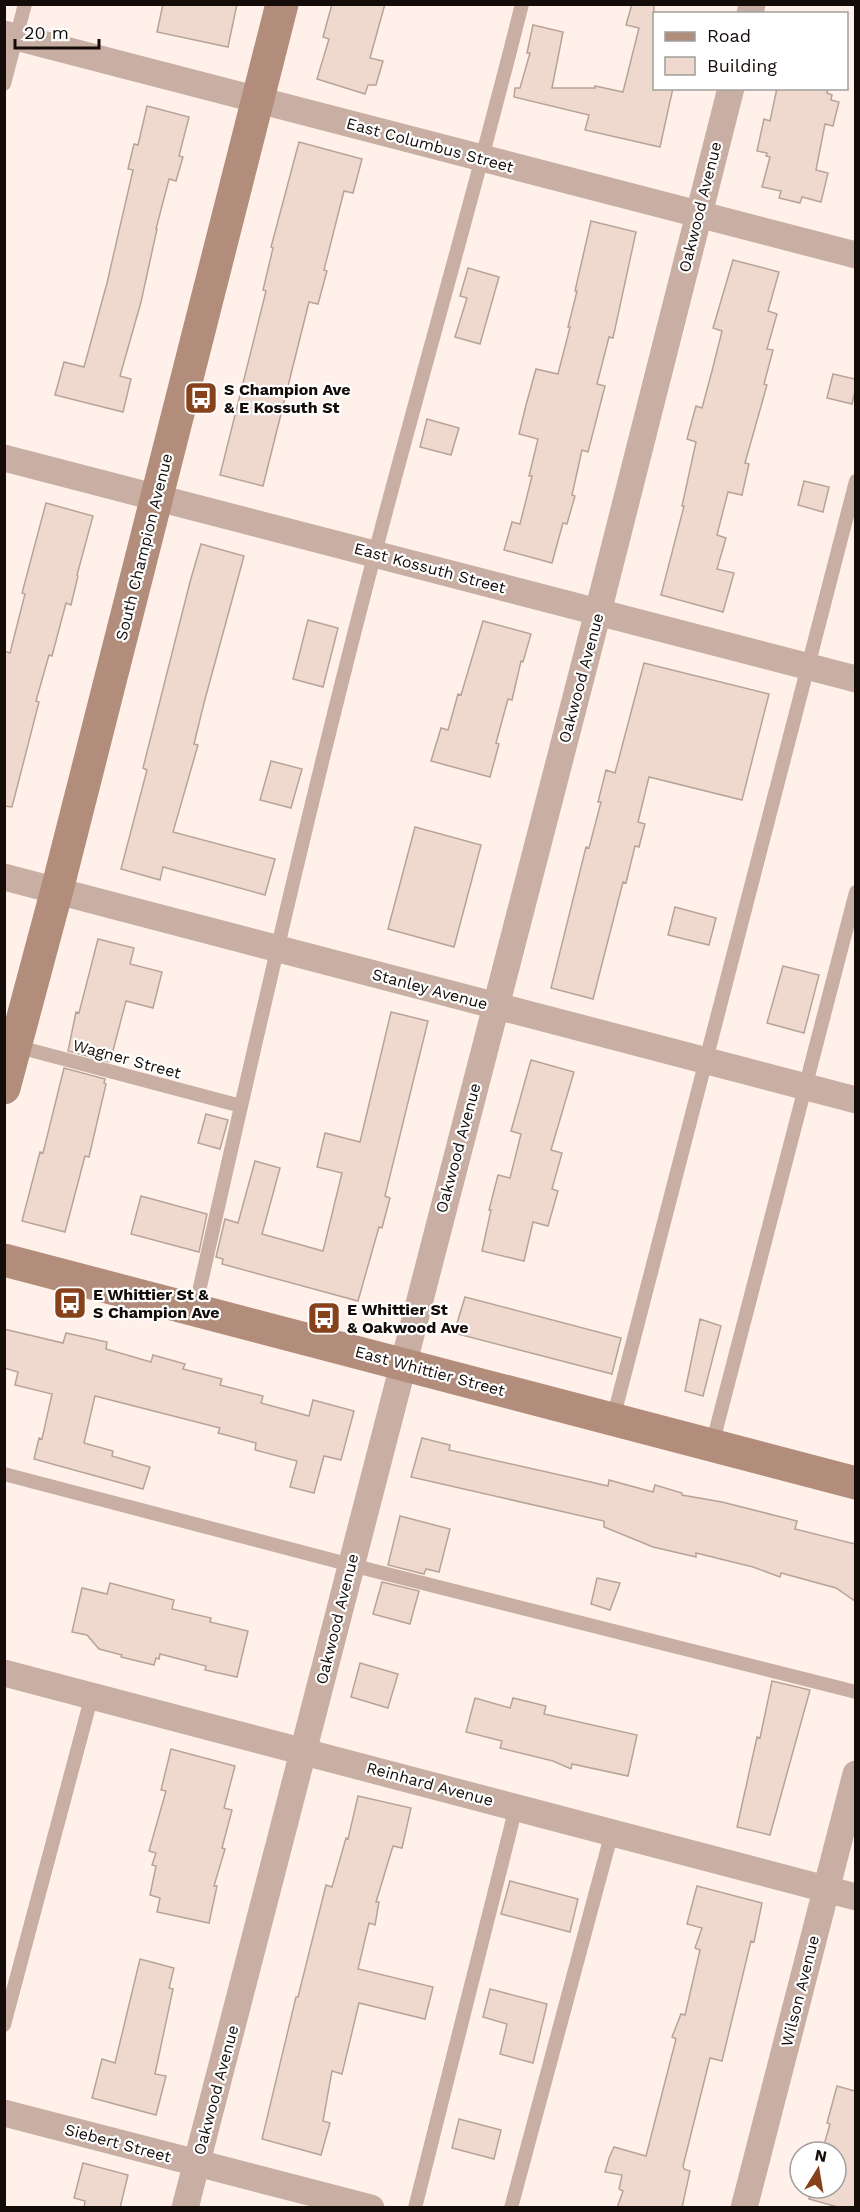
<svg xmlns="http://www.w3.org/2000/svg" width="860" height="2212" font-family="'Work Sans',sans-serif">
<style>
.building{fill:#efd8cd;stroke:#b9a399;stroke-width:1.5}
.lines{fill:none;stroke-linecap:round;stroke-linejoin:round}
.lane{stroke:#c9afa3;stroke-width:14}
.street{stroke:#c9afa3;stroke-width:27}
.secondary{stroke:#b38d7b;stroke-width:33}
.labels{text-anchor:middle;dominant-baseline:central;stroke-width:4.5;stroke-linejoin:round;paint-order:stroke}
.street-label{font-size:16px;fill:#130c09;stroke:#fff}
.poi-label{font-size:16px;font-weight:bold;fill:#130c09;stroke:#fff;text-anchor:start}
</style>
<rect width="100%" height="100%" fill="#fff1ea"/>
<path class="building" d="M 163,4 L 237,4 L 228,47 L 157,32 Z
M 332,4 L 385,4 L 370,58 L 383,61 L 376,85 L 368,85 L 365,94 L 317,79 L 329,39 L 323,37 Z
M 632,4 L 654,4 L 654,88 L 673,88 L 660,147 L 585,130 L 589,115 L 514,97 L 515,88 L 520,88 L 530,53 L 527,53 L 533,25 L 563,32 L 552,88 L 595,88 L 595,86 L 623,92 L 639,28 L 626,25 Z
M 777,88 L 828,88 L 827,93 L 832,95 L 831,100 L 839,102 L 833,126 L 825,124 L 816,170 L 828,173 L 821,202 L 802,197 L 800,203 L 779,198 L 781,191 L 762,187 L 770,157 L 766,156 L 767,153 L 757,151 L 764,119 L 770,121 Z
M 147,106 L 189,117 L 179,156 L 183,157 L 176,181 L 169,179 L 156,229 L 157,229 L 141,302 L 120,376 L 131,379 L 123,412 L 55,395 L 64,362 L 84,367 L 107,283 L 133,170 L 128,169 L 134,144 L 138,145 Z
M 299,142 L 362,159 L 353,193 L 344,191 L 324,270 L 327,271 L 318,304 L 309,302 L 263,486 L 220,475 L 266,291 L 263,290 L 273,248 L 271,247 Z
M 591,221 L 636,232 L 613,338 L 609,337 L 597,384 L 605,386 L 588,452 L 582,450 L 572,495 L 575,496 L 567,524 L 563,523 L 552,563 L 504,550 L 512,522 L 520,524 L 532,476 L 529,476 L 538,439 L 519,434 L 526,405 L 536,369 L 558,374 L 570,327 L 568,327 L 577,291 L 575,291 Z
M 733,260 L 779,272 L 768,311 L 777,314 L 767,349 L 773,350 L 764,384 L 767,385 L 745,463 L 749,464 L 742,495 L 728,492 L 717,535 L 726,538 L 717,569 L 734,573 L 723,612 L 661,595 L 684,506 L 682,506 L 696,442 L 687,439 L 696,406 L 702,408 L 712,371 L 722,331 L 713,328 Z
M 468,268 L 499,277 L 480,344 L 455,337 L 467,298 L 460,296 Z
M 833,374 L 855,379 L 855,391 L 852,404 L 827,398 Z
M 427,419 L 459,428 L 451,455 L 420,447 Z
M 804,481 L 829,487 L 823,512 L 798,505 Z
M 46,503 L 93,516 L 77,575 L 78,576 L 71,605 L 66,603 L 52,656 L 49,655 L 36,701 L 39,702 L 12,807 L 4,806 L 4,651 L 10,653 L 25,594 L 22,593 Z
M 201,544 L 244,556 L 204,703 L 194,744 L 198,745 L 173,832 L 275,859 L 265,895 L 163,867 L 160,880 L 121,869 L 147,770 L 143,768 L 190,582 Z
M 308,620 L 338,628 L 323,687 L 293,679 Z
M 483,621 L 531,634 L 523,662 L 521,661 L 512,700 L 508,699 L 496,743 L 499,744 L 490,777 L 431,761 L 441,728 L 448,730 L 458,694 L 461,695 Z
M 644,663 L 769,694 L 742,800 L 649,777 L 638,822 L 645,824 L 639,847 L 635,846 L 626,883 L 623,882 L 593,999 L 551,988 L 586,847 L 589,848 L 601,802 L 598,802 L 606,770 L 615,773 Z
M 271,761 L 302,769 L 291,808 L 260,800 Z
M 415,827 L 481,845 L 454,947 L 388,929 Z
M 675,907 L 716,918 L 709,945 L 668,935 Z
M 98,939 L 134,948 L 130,964 L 162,972 L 153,1008 L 126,1001 L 110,1062 L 68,1051 L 76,1012 L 79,1013 Z
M 783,966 L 819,975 L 804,1033 L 767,1023 Z
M 391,1012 L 428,1021 L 385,1196 L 390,1198 L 382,1228 L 379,1227 L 358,1301 L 222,1264 L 223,1259 L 216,1257 L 225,1219 L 238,1223 L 255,1161 L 280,1168 L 262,1234 L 323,1251 L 342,1173 L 317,1167 L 325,1133 L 360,1142 Z
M 531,1060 L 574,1072 L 551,1150 L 562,1153 L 552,1189 L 558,1191 L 548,1226 L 533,1222 L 524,1261 L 482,1251 L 491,1210 L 489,1210 L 498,1175 L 510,1178 L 521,1134 L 511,1131 Z
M 64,1068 L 105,1079 L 104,1083 L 106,1084 L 89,1157 L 85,1156 L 65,1232 L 22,1221 L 40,1152 L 43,1153 Z
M 206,1114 L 228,1120 L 220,1149 L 198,1143 Z
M 141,1196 L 207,1214 L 199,1252 L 131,1234 Z
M 465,1297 L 621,1338 L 612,1374 L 454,1333 Z
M 700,1319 L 721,1326 L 703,1396 L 685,1391 Z
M 4,1329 L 63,1343 L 66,1333 L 107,1342 L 106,1349 L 151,1362 L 153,1355 L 185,1364 L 183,1369 L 222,1379 L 220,1385 L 263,1396 L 261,1403 L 309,1416 L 313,1400 L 354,1411 L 341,1460 L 324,1456 L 314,1493 L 290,1487 L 297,1461 L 255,1450 L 256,1443 L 218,1433 L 220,1428 L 95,1396 L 84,1443 L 113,1451 L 112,1456 L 150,1467 L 143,1489 L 34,1459 L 39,1438 L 42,1439 L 52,1394 L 15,1385 L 18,1372 L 4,1368 Z
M 422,1438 L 450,1445 L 449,1450 L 569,1477 L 608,1486 L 609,1480 L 653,1492 L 655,1485 L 682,1493 L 682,1495 L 722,1502 L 797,1521 L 795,1529 L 855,1544 L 855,1601 L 836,1588 L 781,1573 L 780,1577 L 753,1567 L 696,1553 L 696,1557 L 653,1547 L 604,1527 L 604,1521 L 411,1477 Z
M 400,1516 L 450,1529 L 439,1572 L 426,1569 L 424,1574 L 388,1565 Z
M 597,1578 L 620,1583 L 610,1610 L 591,1604 Z
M 382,1582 L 419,1591 L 410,1624 L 373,1614 Z
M 110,1583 L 174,1600 L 172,1609 L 211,1618 L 210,1622 L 248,1631 L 237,1677 L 205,1670 L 206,1666 L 160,1654 L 159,1659 L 156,1658 L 154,1665 L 121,1657 L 122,1655 L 99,1649 L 87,1635 L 72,1632 L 82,1588 L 107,1594 Z
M 360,1663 L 398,1674 L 388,1708 L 351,1697 Z
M 772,1681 L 810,1690 L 770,1835 L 737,1827 L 757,1737 L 760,1738 Z
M 475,1698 L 510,1708 L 513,1698 L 546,1706 L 544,1714 L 637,1735 L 628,1776 L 572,1764 L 571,1769 L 553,1761 L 500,1748 L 502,1741 L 466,1732 Z
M 171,1749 L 235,1766 L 224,1808 L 232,1810 L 222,1848 L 225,1849 L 214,1886 L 217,1886 L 209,1923 L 157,1912 L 160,1898 L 150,1895 L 156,1866 L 152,1865 L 156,1853 L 149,1851 L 166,1791 L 161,1790 Z
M 358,1796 L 411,1808 L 402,1848 L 393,1846 L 376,1902 L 379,1902 L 375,1925 L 369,1923 L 358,1969 L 433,1987 L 425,2019 L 359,2003 L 342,2074 L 332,2071 L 323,2121 L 330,2123 L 321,2155 L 262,2139 L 296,1997 L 298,1997 L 326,1885 L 332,1887 L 346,1838 L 348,1839 Z
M 510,1881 L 578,1899 L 570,1932 L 501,1914 Z
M 697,1886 L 762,1903 L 754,1942 L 751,1941 L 722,2061 L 710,2058 L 683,2166 L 684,2169 L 690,2171 L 682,2208 L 617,2208 L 623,2191 L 619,2189 L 622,2175 L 605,2172 L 609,2158 L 614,2147 L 646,2156 L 676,2039 L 672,2037 L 681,2014 L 685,2015 L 700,1950 L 695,1948 L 702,1928 L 687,1924 Z
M 140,1959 L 174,1968 L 169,1988 L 173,1989 L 155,2074 L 166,2076 L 156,2115 L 92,2098 L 102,2059 L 115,2063 Z
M 490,1989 L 547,2004 L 533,2063 L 500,2054 L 507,2024 L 483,2017 Z
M 837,2086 L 855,2091 L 855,2208 L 841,2208 L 809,2199 L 812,2188 L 836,2188 L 836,2152 L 822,2152 L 830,2124 L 827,2123 Z
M 459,2119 L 501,2130 L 494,2159 L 452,2148 Z
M 83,2163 L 128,2175 L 120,2208 L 84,2208 L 85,2201 L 74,2198 Z"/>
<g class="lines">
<path class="lane" d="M 4,84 L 25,4
M 15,1046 L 241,1106
M 195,1309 C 252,1057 309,804 375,553 C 423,370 476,188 522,4
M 613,1419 L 856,481
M 712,1445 L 856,892
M 4,1474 L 351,1565 L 856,1692
M 4,2025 L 92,1695
M 415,2208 L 516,1807
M 511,2208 L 612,1832"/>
<path class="street" d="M 750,14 L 752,4
M 4,34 L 856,255
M 4,458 L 856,679
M 4,877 L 856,1100
M 4,1673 L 856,1897
M 4,2113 L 371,2208
M 185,2208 L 598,612 L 731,88
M 744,2208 L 856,1774"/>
<path class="secondary" d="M 4,1088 L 57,890 L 282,4
M 4,1260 L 856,1483"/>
</g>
<defs>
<symbol id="bus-square" viewBox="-11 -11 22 22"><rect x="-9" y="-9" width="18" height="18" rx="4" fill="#87411b" stroke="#fff"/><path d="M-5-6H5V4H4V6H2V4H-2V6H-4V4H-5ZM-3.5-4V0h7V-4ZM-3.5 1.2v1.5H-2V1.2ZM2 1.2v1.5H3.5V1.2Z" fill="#fff"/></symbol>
</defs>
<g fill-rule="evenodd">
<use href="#bus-square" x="182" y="379" width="38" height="38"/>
<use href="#bus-square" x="51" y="1284" width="38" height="38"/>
<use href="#bus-square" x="305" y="1299" width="38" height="38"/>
</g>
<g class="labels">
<g class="street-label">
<text transform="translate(430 145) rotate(15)">East Columbus Street</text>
<text transform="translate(700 207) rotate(-76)">Oakwood Avenue</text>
<text transform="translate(144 547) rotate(-76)">South Champion Avenue</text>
<text transform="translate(430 568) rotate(15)">East Kossuth Street</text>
<text transform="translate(581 678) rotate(-75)">Oakwood Avenue</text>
<text transform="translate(430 989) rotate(15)">Stanley Avenue</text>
<text transform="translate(127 1059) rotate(15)">Wagner Street</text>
<text transform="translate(458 1148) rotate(-75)">Oakwood Avenue</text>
<text transform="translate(430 1371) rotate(15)">East Whittier Street</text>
<text transform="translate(337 1619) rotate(-76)">Oakwood Avenue</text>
<text transform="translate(430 1784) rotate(15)">Reinhard Avenue</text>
<text transform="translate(800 1991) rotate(-76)">Wilson Avenue</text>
<text transform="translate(216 2090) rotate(-75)">Oakwood Avenue</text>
<text transform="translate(118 2143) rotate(15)">Siebert Street</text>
</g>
<g class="poi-label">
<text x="224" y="389">S Champion Ave<tspan x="224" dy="18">&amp; E Kossuth St</tspan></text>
<text x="93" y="1294">E Whittier St &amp;<tspan x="93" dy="18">S Champion Ave</tspan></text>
<text x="347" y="1309">E Whittier St<tspan x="347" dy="18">&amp; Oakwood Ave</tspan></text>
</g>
</g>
<rect width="860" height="2212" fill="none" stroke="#130c09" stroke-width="12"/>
<rect x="653" y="12" width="195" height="78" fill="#ffffff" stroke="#a19e9d" stroke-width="1.5"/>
<rect x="665" y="32" width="30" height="9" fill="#b38d7b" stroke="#a19e9d" stroke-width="1.5"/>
<text x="707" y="42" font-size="18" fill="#130c09">Road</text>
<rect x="665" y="57" width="30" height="18" fill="#efd8cd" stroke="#a19e9d" stroke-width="1.5"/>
<text x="707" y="72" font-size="18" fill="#130c09">Building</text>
<g transform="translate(818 2170) rotate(11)"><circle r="28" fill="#ffffff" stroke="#a19e9d" stroke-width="1.5"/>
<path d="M0-4.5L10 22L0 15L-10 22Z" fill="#87411b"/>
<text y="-9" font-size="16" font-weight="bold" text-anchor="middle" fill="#130c09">N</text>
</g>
<path d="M15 39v9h84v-9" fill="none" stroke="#130c09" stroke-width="3"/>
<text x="24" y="39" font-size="18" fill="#130c09" stroke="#ffffff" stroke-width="4.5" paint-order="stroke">20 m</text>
</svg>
